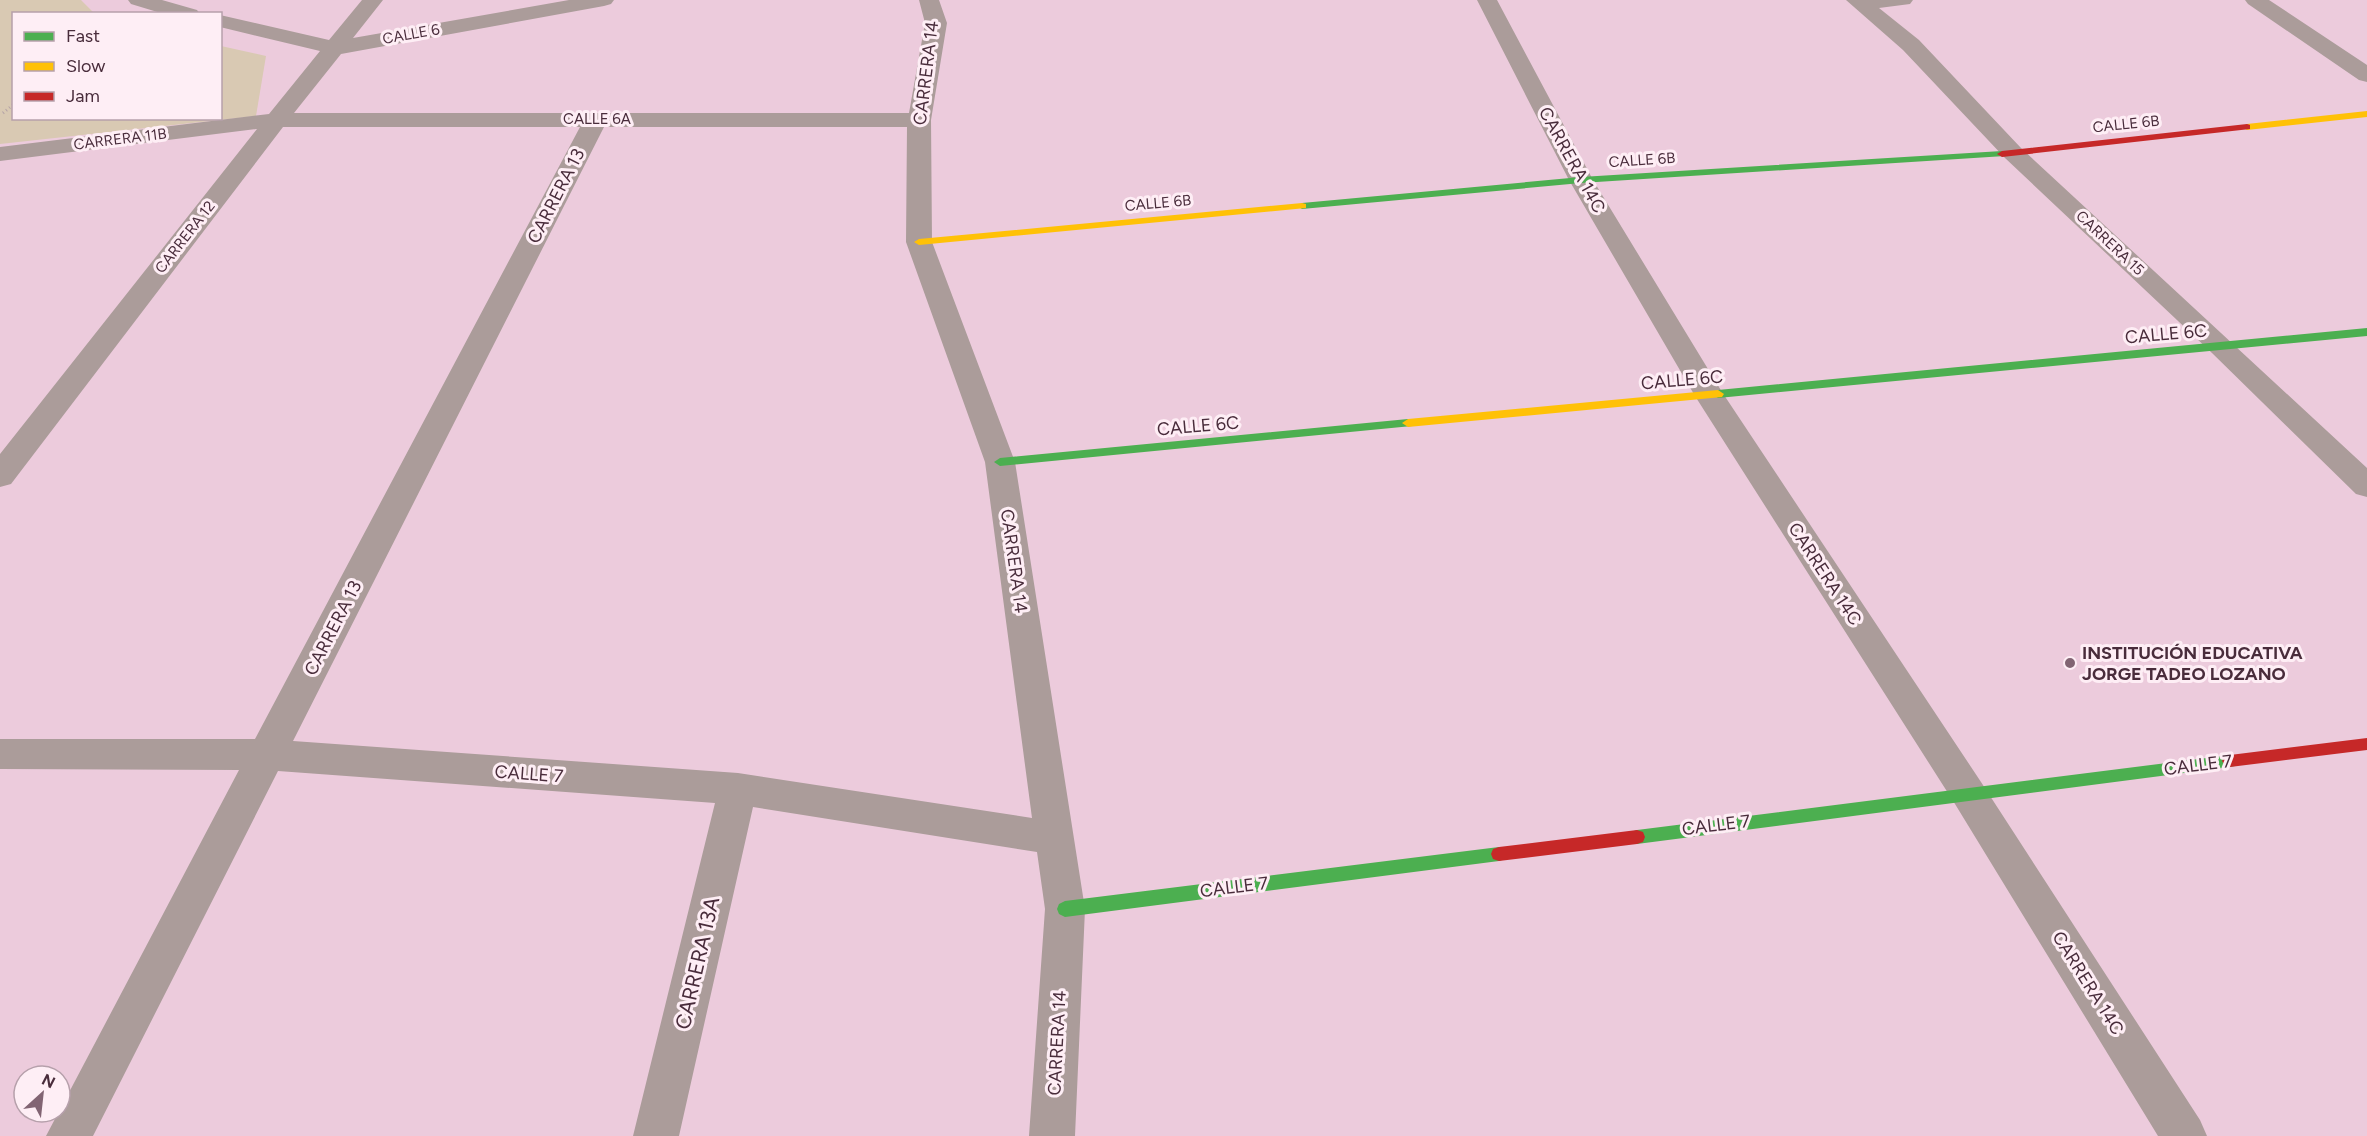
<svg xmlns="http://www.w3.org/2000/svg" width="2367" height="1136" font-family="Figtree,sans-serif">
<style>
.green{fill:#d9c9b3}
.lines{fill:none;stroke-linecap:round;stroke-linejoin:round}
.path{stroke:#b4a2a6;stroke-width:3;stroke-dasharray:1 3;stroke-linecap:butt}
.street{fill:#ab9c9a;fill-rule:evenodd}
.fast{fill:#4caf50;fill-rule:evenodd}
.slow{fill:#ffc107;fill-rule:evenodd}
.jam{fill:#c62828;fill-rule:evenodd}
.poi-dot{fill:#826473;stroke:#feeef5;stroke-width:2}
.labels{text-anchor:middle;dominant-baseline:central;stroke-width:6;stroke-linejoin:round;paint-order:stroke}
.far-street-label{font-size:15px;fill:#492c3b;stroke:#feeef5}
.street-label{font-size:18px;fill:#492c3b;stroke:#feeef5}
.poi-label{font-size:18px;font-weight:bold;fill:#492c3b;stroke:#feeef5;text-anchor:start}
.near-street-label{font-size:21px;fill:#492c3b;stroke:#feeef5}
</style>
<rect width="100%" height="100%" fill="#eccbdc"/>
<path class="green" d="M 0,0 L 81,0 L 94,13 L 14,14 L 14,118 L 220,118 L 221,46 L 266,56 L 256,116 L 0,144 Z"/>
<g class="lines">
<path class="path" d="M 3,113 L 14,104"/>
<path class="street" d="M 128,0 L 162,0 L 197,10 L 200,14 L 164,14 L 131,4 Z
M 362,0 L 383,0 L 353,38 L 569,0 L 614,0 L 611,4 L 604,6 L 341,54 L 294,113 L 909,113 L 925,23 L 919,0 L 939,0 L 947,23 L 931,120 L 932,242 L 1015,462 L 1085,909 L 1075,1136 L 1029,1136 L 1045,909 L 1037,852 L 753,807 L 679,1136 L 633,1136 L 715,803 L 278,771 L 93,1136 L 46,1136 L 239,770 L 0,769 L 0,739 L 255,739 L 580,127 L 283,127 L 11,484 L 0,487 L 0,454 L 257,129 L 0,161 L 0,147 L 269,114 L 320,51 L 220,27 L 220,15 L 329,40 ZM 604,127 L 907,127 L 906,242 L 985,462 L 1032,818 L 738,773 L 293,741 Z
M 1477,0 L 1497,0 L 1593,180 L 1722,392 L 1981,782 L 2200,1120 L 2207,1136 L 2158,1136 L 1955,804 L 1695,396 L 1569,180 Z
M 1846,0 L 1913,0 L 1910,4 L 1879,8 L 1919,40 L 2021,148 L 2367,468 L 2367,497 L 2356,494 L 2212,353 L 2005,158 L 1903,50 Z
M 2245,0 L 2269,0 L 2367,65 L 2367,82 L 2359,80 L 2248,4 Z"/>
<path class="fast" d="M 2002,151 L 2007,154 L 2005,156 L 1581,183 L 1302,209 L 1297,206 L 1302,203 L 1581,177 Z
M 2367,328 L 2367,336 L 1718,398 L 1712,394 L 1718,390 Z
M 1408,419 L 1412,420 L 1414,423 L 1412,426 L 1000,466 L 994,462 L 1000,458 Z
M 2230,755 L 2235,756 L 2238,761 L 2235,766 L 2230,767 L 1637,844 L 1631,842 L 1629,837 L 1631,832 L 1637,830 Z
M 1499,847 L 1505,849 L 1507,854 L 1505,859 L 1499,861 L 1065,917 L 1059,914 L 1057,909 L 1059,904 L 1065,901 Z"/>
<path class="slow" d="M 2367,111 L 2367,117 L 2247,130 L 2242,127 L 2247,124 Z
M 1302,203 L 1306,204 L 1306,208 L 919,245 L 914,242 L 919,239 Z
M 1718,390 L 1724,394 L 1722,397 L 1408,427 L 1402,423 L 1408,419 Z"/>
<path class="jam" d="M 2247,124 L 2250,125 L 2250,129 L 2002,157 L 1997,154 L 2002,151 Z
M 2367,738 L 2367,750 L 2230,767 L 2225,766 L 2222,761 L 2225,756 L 2230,755 Z
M 1637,830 L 1643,832 L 1645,837 L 1643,842 L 1637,844 L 1499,861 L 1493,859 L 1491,854 L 1493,849 L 1499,847 Z"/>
</g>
<circle class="poi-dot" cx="2070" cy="663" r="6"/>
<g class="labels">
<g class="far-street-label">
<text transform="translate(411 34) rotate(-10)">CALLE 6</text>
<text x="597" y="119">CALLE 6A</text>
<text transform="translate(2126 124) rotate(-6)">CALLE 6B</text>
<text transform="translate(120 139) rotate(-7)">CARRERA 11B</text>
<text transform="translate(1642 160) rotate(-4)">CALLE 6B</text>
<text transform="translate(1158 203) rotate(-5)">CALLE 6B</text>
<text transform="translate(185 237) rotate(-52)">CARRERA 12</text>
<text transform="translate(2110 243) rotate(43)">CARRERA 15</text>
</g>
<g class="street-label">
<text transform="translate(926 73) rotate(-83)">CARRERA 14</text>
<text transform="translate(1572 160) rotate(61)">CARRERA 14C</text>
<text transform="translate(556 196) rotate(-63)">CARRERA 13</text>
<text transform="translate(2166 334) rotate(-5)">CALLE 6C</text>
<text transform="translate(1682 380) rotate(-5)">CALLE 6C</text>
<text transform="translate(1198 426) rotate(-5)">CALLE 6C</text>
<text transform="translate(1014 561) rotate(82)">CARRERA 14</text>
<text transform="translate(1825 574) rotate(57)">CARRERA 14C</text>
<text transform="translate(333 628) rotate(-63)">CARRERA 13</text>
<text transform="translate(2198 765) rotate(-7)">CALLE 7</text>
<text transform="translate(529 774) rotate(4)">CALLE 7</text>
<text transform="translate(1716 825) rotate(-7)">CALLE 7</text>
<text transform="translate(1234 887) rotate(-7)">CALLE 7</text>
<text transform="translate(2088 983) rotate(58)">CARRERA 14C</text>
<text transform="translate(1057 1043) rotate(-87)">CARRERA 14</text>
</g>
<g class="poi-label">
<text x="2082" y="653">INSTITUCIÓN EDUCATIVA<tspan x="2082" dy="21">JORGE TADEO LOZANO</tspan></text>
</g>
<g class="near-street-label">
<text transform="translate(697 963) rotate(-77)">CARRERA 13A</text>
</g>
</g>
<rect x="12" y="12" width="210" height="108" fill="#feeef5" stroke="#b6a0ab" stroke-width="1.5"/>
<rect x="24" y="32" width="30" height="9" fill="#4caf50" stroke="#b6a0ab" stroke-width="1.5"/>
<text x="66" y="42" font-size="18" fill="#492c3b">Fast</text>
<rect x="24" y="62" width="30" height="9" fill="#ffc107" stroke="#b6a0ab" stroke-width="1.5"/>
<text x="66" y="72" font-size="18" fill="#492c3b">Slow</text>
<rect x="24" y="92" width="30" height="9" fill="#c62828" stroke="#b6a0ab" stroke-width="1.5"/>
<text x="66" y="102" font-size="18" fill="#492c3b">Jam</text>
<g transform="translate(42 1094) rotate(27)"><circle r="28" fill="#feeef5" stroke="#b6a0ab" stroke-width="1.5"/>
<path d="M0-4.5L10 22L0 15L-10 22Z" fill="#826473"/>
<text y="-9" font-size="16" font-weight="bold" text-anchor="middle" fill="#492c3b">N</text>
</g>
</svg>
